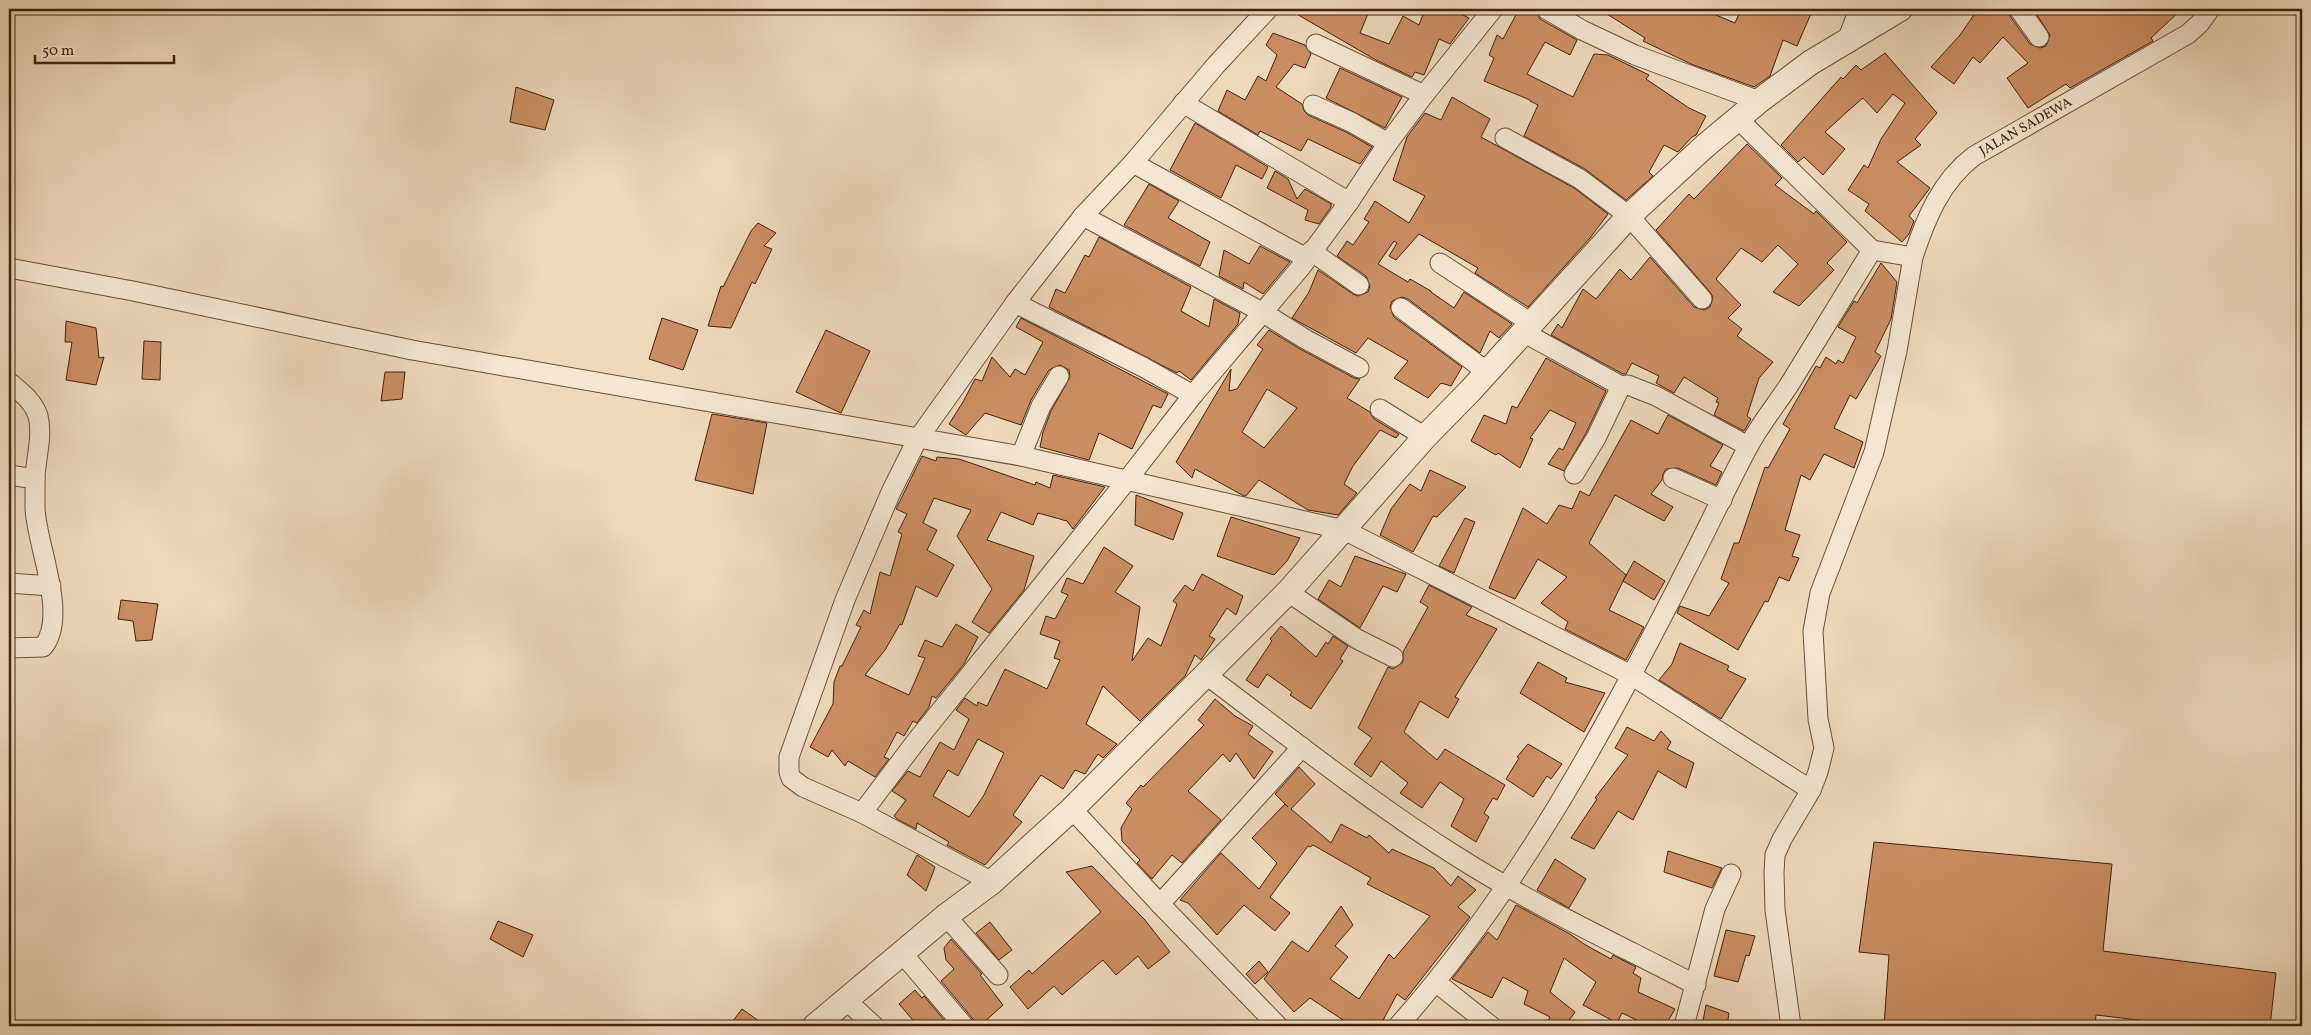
<svg xmlns="http://www.w3.org/2000/svg" width="2311" height="1035" font-family="Vollkorn,serif">
<style>
.building{fill:#cb8d64;stroke:#42230a;fill-rule:evenodd}
.lines{fill:none;stroke-linecap:round;stroke-linejoin:round}
.minor-casing{stroke:#6d5036;stroke-width:21}
.tertiary-casing{stroke:#6d5036;stroke-width:26}
.minor{stroke:#f4e6d3;stroke-width:19}
.tertiary{stroke:#f4e6d3;stroke-width:24}
.labels{text-anchor:middle;dominant-baseline:central;stroke-width:4.5;stroke-linejoin:round;paint-order:stroke}
.street-label{font-size:14px;fill:#42230a;stroke:#f4e6d3}
</style>
<rect width="100%" height="100%" fill="#eed9bb"/>
<filter id="stains"><feTurbulence type="fractalNoise" baseFrequency=".004" numOctaves="4"/><feColorMatrix values="0 0 0 0 .2 0 0 0 0 .09 0 0 0 0 .02 0 0 0 .5 -.17"/></filter>
<radialGradient id="worn" r=".72"><stop offset=".6" stop-color="#630" stop-opacity="0"/><stop offset="1" stop-color="#630" stop-opacity=".3"/></radialGradient>
<path class="building" d="M 1288,9 L 1370,9 L 1360,33 L 1389,44 L 1403,16 L 1419,25 L 1425,9 L 1451,9 L 1469,18 L 1450,44 L 1439,39 L 1424,75 L 1415,72 L 1412,77 L 1376,60 Z
M 1519,9 L 1535,9 L 1540,19 L 1577,40 L 1570,55 L 1545,42 L 1527,74 L 1573,97 L 1594,54 L 1608,55 L 1649,75 L 1646,79 L 1689,108 L 1706,116 L 1696,135 L 1692,137 L 1678,152 L 1664,145 L 1649,172 L 1653,176 L 1626,200 L 1585,169 L 1524,136 L 1538,105 L 1530,101 L 1530,100 L 1484,81 L 1494,58 L 1489,55 L 1497,35 L 1503,39 Z
M 1599,9 L 1702,9 L 1735,23 L 1741,9 L 1813,9 L 1797,46 L 1783,40 L 1770,76 L 1754,87 L 1691,64 L 1643,41 L 1645,38 Z
M 1978,9 L 2008,9 L 2010,16 L 2030,44 L 2040,48 L 2046,46 L 2050,35 L 2033,9 L 2182,9 L 2151,38 L 2153,41 L 2070,88 L 2066,84 L 2028,108 L 2007,78 L 2028,63 L 2003,37 L 1980,63 L 1973,57 L 1954,84 L 1931,67 L 1960,35 Z
M 1273,33 L 1305,45 L 1311,54 L 1305,68 L 1294,64 L 1276,87 L 1302,104 L 1304,111 L 1308,115 L 1346,132 L 1372,147 L 1360,164 L 1308,139 L 1301,151 L 1260,131 L 1258,135 L 1218,111 L 1227,90 L 1245,100 L 1258,76 L 1266,81 L 1277,55 L 1266,45 Z
M 1885,53 L 1937,113 L 1915,139 L 1921,145 L 1897,162 L 1930,188 L 1909,216 L 1914,221 L 1909,234 L 1902,242 L 1865,211 L 1869,204 L 1848,190 L 1864,165 L 1868,168 L 1881,139 L 1905,103 L 1893,94 L 1877,113 L 1863,98 L 1848,111 L 1825,132 L 1845,149 L 1823,175 L 1804,157 L 1798,162 L 1781,145 L 1841,77 L 1843,79 L 1856,65 L 1861,70 Z
M 1340,68 L 1402,97 L 1385,128 L 1326,98 Z
M 516,87 L 554,100 L 545,130 L 510,122 Z
M 1452,97 L 1490,119 L 1481,137 L 1574,188 L 1608,214 L 1590,238 L 1528,307 L 1475,273 L 1478,268 L 1419,234 L 1396,260 L 1389,256 L 1397,243 L 1394,241 L 1378,264 L 1408,282 L 1410,279 L 1431,291 L 1431,292 L 1454,308 L 1464,292 L 1512,324 L 1499,338 L 1490,331 L 1480,353 L 1408,299 L 1402,297 L 1392,301 L 1390,307 L 1394,317 L 1462,367 L 1451,386 L 1441,383 L 1428,398 L 1394,378 L 1408,361 L 1368,338 L 1356,353 L 1292,318 L 1309,292 L 1318,270 L 1353,294 L 1358,296 L 1368,292 L 1370,286 L 1366,276 L 1337,256 L 1347,241 L 1353,245 L 1369,222 L 1364,219 L 1375,201 L 1409,223 L 1425,196 L 1393,180 L 1407,137 L 1425,113 L 1441,120 Z
M 1195,123 L 1268,167 L 1262,179 L 1236,165 L 1221,198 L 1170,170 Z
M 1747,144 L 1782,178 L 1775,185 L 1814,214 L 1816,211 L 1847,242 L 1827,263 L 1834,270 L 1799,306 L 1773,292 L 1798,264 L 1778,245 L 1762,262 L 1741,248 L 1716,279 L 1741,305 L 1728,318 L 1742,329 L 1737,336 L 1773,362 L 1759,378 L 1747,416 L 1751,419 L 1744,431 L 1714,415 L 1719,403 L 1716,402 L 1718,398 L 1684,377 L 1674,393 L 1656,383 L 1659,376 L 1632,363 L 1626,374 L 1623,374 L 1551,335 L 1558,324 L 1562,328 L 1583,289 L 1596,299 L 1620,269 L 1631,280 L 1650,257 L 1694,307 L 1704,310 L 1710,307 L 1713,297 L 1710,292 L 1656,230 L 1689,194 L 1694,199 Z
M 1275,171 L 1288,179 L 1297,199 L 1305,189 L 1331,204 L 1331,207 L 1319,224 L 1305,220 L 1308,210 L 1267,188 Z
M 1149,184 L 1179,201 L 1168,218 L 1210,242 L 1200,266 L 1124,225 Z
M 758,223 L 776,233 L 764,246 L 772,249 L 755,284 L 752,282 L 731,328 L 708,326 L 721,286 L 723,287 L 751,231 Z
M 1099,237 L 1191,287 L 1181,311 L 1209,327 L 1214,299 L 1240,313 L 1238,324 L 1191,380 L 1179,371 L 1177,373 L 1049,307 L 1056,289 L 1065,293 L 1085,255 L 1089,257 Z
M 1260,246 L 1290,262 L 1263,294 L 1244,282 L 1243,289 L 1219,276 L 1224,250 L 1249,264 Z
M 1881,263 L 1897,282 L 1891,319 L 1875,352 L 1881,356 L 1856,399 L 1850,395 L 1834,428 L 1863,442 L 1854,468 L 1824,454 L 1810,480 L 1801,475 L 1785,530 L 1800,535 L 1792,556 L 1799,558 L 1789,581 L 1779,577 L 1768,602 L 1765,601 L 1738,650 L 1677,613 L 1680,606 L 1709,616 L 1729,583 L 1721,579 L 1734,543 L 1739,543 L 1765,467 L 1768,468 L 1790,429 L 1783,424 L 1816,366 L 1820,368 L 1826,357 L 1836,364 L 1838,360 L 1843,363 L 1856,337 L 1838,327 L 1854,301 L 1857,303 Z
M 662,318 L 698,330 L 683,370 L 649,359 Z
M 1021,318 L 1168,394 L 1161,408 L 1153,405 L 1132,449 L 1099,433 L 1089,460 L 1040,447 L 1043,432 L 1051,411 L 1070,377 L 1069,370 L 1060,365 L 1049,370 L 1031,400 L 1021,425 L 985,413 L 966,435 L 949,424 L 963,402 L 975,379 L 982,381 L 992,357 L 1010,377 L 1015,369 L 1025,375 L 1043,342 L 1016,327 Z
M 66,321 L 96,328 L 99,358 L 104,357 L 96,385 L 66,380 L 72,342 L 65,342 Z
M 826,330 L 870,351 L 841,413 L 796,392 Z
M 1269,330 L 1300,349 L 1354,378 L 1360,379 L 1347,398 L 1370,412 L 1374,419 L 1399,434 L 1396,438 L 1380,430 L 1353,466 L 1344,484 L 1357,493 L 1338,515 L 1308,510 L 1259,480 L 1246,496 L 1244,496 L 1195,469 L 1192,478 L 1176,462 L 1231,369 L 1229,391 L 1237,389 L 1263,349 L 1257,345 ZM 1267,389 L 1297,408 L 1264,448 L 1242,432 Z
M 144,341 L 161,342 L 160,380 L 142,379 Z
M 1546,358 L 1606,391 L 1586,433 L 1564,471 L 1548,464 L 1559,448 L 1563,450 L 1576,423 L 1550,410 L 1530,438 L 1533,439 L 1520,468 L 1498,453 L 1496,455 L 1471,441 L 1484,415 L 1506,424 L 1512,406 L 1517,408 Z
M 385,372 L 405,372 L 402,399 L 381,401 Z
M 712,414 L 767,423 L 753,494 L 695,480 Z
M 1668,415 L 1723,445 L 1710,466 L 1722,472 L 1716,485 L 1678,468 L 1666,469 L 1663,474 L 1662,480 L 1651,494 L 1673,507 L 1664,521 L 1615,495 L 1589,543 L 1626,575 L 1609,610 L 1644,627 L 1626,660 L 1565,629 L 1568,622 L 1541,603 L 1567,577 L 1538,559 L 1515,599 L 1489,588 L 1523,508 L 1547,524 L 1559,505 L 1572,509 L 1580,491 L 1589,496 L 1631,420 L 1658,434 Z
M 922,456 L 936,461 L 937,457 L 959,459 L 1035,485 L 1036,482 L 1050,488 L 1053,475 L 1105,487 L 1073,529 L 1067,521 L 1038,513 L 1033,525 L 1001,512 L 987,540 L 1034,556 L 1024,590 L 989,633 L 972,622 L 992,589 L 957,536 L 971,510 L 934,498 L 923,523 L 937,530 L 927,550 L 954,565 L 937,597 L 916,586 L 902,625 L 900,624 L 885,650 L 865,675 L 909,695 L 925,658 L 918,656 L 925,640 L 942,647 L 956,624 L 978,637 L 964,664 L 936,698 L 932,696 L 929,707 L 917,723 L 913,721 L 904,736 L 897,732 L 884,757 L 889,759 L 875,777 L 848,761 L 845,766 L 832,750 L 828,757 L 810,747 L 833,704 L 834,682 L 840,666 L 842,666 L 861,627 L 856,625 L 864,610 L 870,614 L 880,572 L 890,576 L 902,534 L 898,532 L 907,514 L 896,509 Z
M 1430,470 L 1466,487 L 1437,517 L 1433,516 L 1413,552 L 1380,535 L 1391,509 L 1410,484 L 1421,491 Z
M 1136,495 L 1183,513 L 1173,540 L 1135,525 Z
M 1231,517 L 1293,536 L 1300,538 L 1287,561 L 1274,575 L 1217,556 Z
M 1465,518 L 1475,522 L 1454,573 L 1439,566 Z
M 1104,547 L 1133,566 L 1115,592 L 1140,607 L 1132,661 L 1148,638 L 1161,646 L 1177,604 L 1173,601 L 1185,585 L 1193,591 L 1202,574 L 1243,596 L 1236,615 L 1227,608 L 1209,636 L 1215,639 L 1201,660 L 1195,655 L 1185,676 L 1140,721 L 1103,686 L 1086,724 L 1117,744 L 1103,758 L 1098,754 L 1085,774 L 1075,770 L 1063,789 L 1041,775 L 1013,815 L 1022,822 L 985,865 L 947,845 L 949,842 L 917,823 L 916,829 L 897,819 L 894,816 L 906,800 L 892,791 L 908,771 L 920,777 L 940,742 L 954,750 L 969,719 L 956,710 L 965,698 L 977,706 L 978,702 L 987,706 L 1005,669 L 1047,689 L 1060,660 L 1054,658 L 1060,641 L 1040,634 L 1046,616 L 1055,619 L 1068,595 L 1061,592 L 1067,578 L 1083,584 ZM 978,739 L 1004,753 L 984,795 L 969,817 L 933,796 L 948,770 L 958,776 Z
M 1355,556 L 1406,574 L 1397,592 L 1383,586 L 1360,628 L 1318,599 L 1329,580 L 1341,587 Z
M 1634,561 L 1665,581 L 1654,600 L 1623,581 Z
M 1429,585 L 1472,607 L 1466,615 L 1497,629 L 1455,697 L 1459,699 L 1448,718 L 1420,701 L 1404,732 L 1437,760 L 1445,749 L 1505,785 L 1497,800 L 1493,798 L 1484,813 L 1489,817 L 1476,842 L 1451,826 L 1464,799 L 1440,782 L 1422,808 L 1400,793 L 1408,783 L 1381,761 L 1371,777 L 1354,764 L 1372,738 L 1358,728 L 1388,667 L 1393,669 L 1403,662 L 1403,652 L 1428,607 L 1420,602 Z
M 121,600 L 158,604 L 152,640 L 136,641 L 133,621 L 118,619 Z
M 1281,626 L 1316,657 L 1326,642 L 1328,644 L 1333,636 L 1348,646 L 1340,659 L 1343,661 L 1311,709 L 1290,695 L 1292,692 L 1267,674 L 1258,688 L 1246,680 L 1272,641 L 1270,639 Z
M 1680,643 L 1729,666 L 1727,670 L 1746,679 L 1721,719 L 1659,680 L 1672,664 Z
M 1538,662 L 1567,678 L 1565,682 L 1605,693 L 1584,732 L 1520,693 Z
M 1215,699 L 1235,716 L 1253,726 L 1248,734 L 1273,752 L 1254,779 L 1236,753 L 1230,762 L 1223,754 L 1188,791 L 1221,820 L 1182,863 L 1172,855 L 1152,879 L 1137,863 L 1140,860 L 1122,841 L 1121,828 L 1132,809 L 1126,803 L 1141,785 L 1143,787 L 1204,725 L 1198,720 Z
M 1627,727 L 1654,741 L 1661,731 L 1671,742 L 1667,749 L 1694,763 L 1686,788 L 1658,771 L 1633,820 L 1618,811 L 1594,849 L 1571,838 L 1597,799 L 1595,798 L 1628,755 L 1615,748 Z
M 1528,744 L 1562,764 L 1551,779 L 1547,776 L 1533,797 L 1506,779 L 1519,758 L 1517,757 Z
M 1299,767 L 1315,784 L 1291,809 L 1331,843 L 1341,824 L 1367,838 L 1369,835 L 1389,853 L 1392,849 L 1434,868 L 1451,886 L 1458,876 L 1476,890 L 1458,907 L 1470,917 L 1405,1000 L 1397,994 L 1380,1026 L 1352,1026 L 1310,998 L 1294,1012 L 1264,979 L 1292,941 L 1308,952 L 1341,906 L 1353,925 L 1335,946 L 1348,957 L 1330,979 L 1359,999 L 1389,954 L 1394,959 L 1430,916 L 1367,884 L 1371,878 L 1313,845 L 1310,847 L 1308,846 L 1270,897 L 1290,913 L 1275,931 L 1244,905 L 1217,935 L 1188,903 L 1180,900 L 1221,853 L 1259,889 L 1277,863 L 1252,838 L 1285,804 L 1288,807 L 1275,794 Z
M 1874,842 L 2112,864 L 2103,951 L 2276,973 L 2270,1026 L 2188,1026 L 2096,1015 L 2095,1026 L 1884,1026 L 1889,955 L 1859,952 Z
M 1668,851 L 1722,868 L 1712,888 L 1664,872 Z
M 917,855 L 935,867 L 926,891 L 907,875 Z
M 1555,859 L 1586,879 L 1569,908 L 1537,890 Z
M 1092,866 L 1145,920 L 1170,952 L 1148,969 L 1138,956 L 1116,975 L 1103,960 L 1062,995 L 1054,986 L 1028,1009 L 1010,987 L 1029,970 L 1032,974 L 1101,912 L 1066,872 Z
M 1516,905 L 1570,934 L 1584,944 L 1611,959 L 1613,955 L 1636,967 L 1633,973 L 1641,978 L 1638,992 L 1675,1009 L 1665,1026 L 1649,1026 L 1622,1013 L 1617,1023 L 1583,1005 L 1596,982 L 1564,958 L 1550,992 L 1575,1012 L 1565,1026 L 1545,1026 L 1550,1017 L 1524,1004 L 1528,991 L 1503,977 L 1492,998 L 1452,979 L 1488,932 L 1497,940 Z
M 498,921 L 533,935 L 523,957 L 490,939 Z
M 990,922 L 1012,950 L 999,960 L 976,933 Z
M 1726,930 L 1755,936 L 1749,956 L 1746,955 L 1738,982 L 1714,976 Z
M 951,939 L 982,974 L 980,975 L 1003,1005 L 980,1026 L 975,1026 L 973,1019 L 941,981 L 954,969 L 946,960 L 944,948 Z
M 1259,961 L 1268,972 L 1255,984 L 1246,974 Z
M 915,990 L 922,998 L 924,996 L 949,1026 L 918,1026 L 899,1004 Z
M 1706,1005 L 1729,1013 L 1727,1026 L 1703,1021 Z
M 742,1009 L 766,1026 L 729,1026 Z"/>
<g class="lines">
<defs>
<g id="minor">
<path d="M 1546,9 L 1582,30 L 1635,55 L 1759,101"/>
<path d="M 2019,9 L 2039,37"/>
<path d="M 1848,38 L 1859,9"/>
<path d="M 1316,44 L 1424,95"/>
<path d="M 1183,103 L 1349,202"/>
<path d="M 1313,105 L 1351,122 L 1388,143"/>
<path d="M 1505,138 L 1580,179 L 1629,216 L 1702,299"/>
<path d="M 1133,163 L 1306,258"/>
<path d="M 1083,216 L 1262,312 L 1305,339 L 1359,368"/>
<path id="s1" d="M 1872,250 L 1913,257 C 1926,218 1941,181 1974,156 L 2188,34 L 2200,23 L 2210,9"/>
<path d="M 1311,251 L 1359,285"/>
<path d="M 1440,263 L 1531,323"/>
<path d="M 9,268 L 133,291 L 412,350 L 1021,456 L 1344,530 L 1631,675 L 1811,790"/>
<path d="M 1015,303 L 1143,367 L 1193,395"/>
<path d="M 1401,308 L 1486,371"/>
<path d="M 1523,332 L 1621,386 L 1596,438 L 1574,474"/>
<path d="M 9,382 C 20,391 34,402 38,416 C 43,435 36,458 35,477 C 35,488 35,498 35,508 C 36,544 69,616 43,647 L 9,648"/>
<path d="M 1621,386 L 1628,385 L 1656,396 L 1748,446"/>
<path d="M 1380,409 L 1425,437"/>
<path d="M 1021,456 L 1041,406 L 1059,376"/>
<path d="M 9,475 L 35,479"/>
<path d="M 1673,478 L 1722,500"/>
<path d="M 9,583 L 51,586"/>
<path d="M 1288,592 L 1357,639 L 1393,657"/>
<path d="M 1205,674 C 1288,736 1369,801 1456,856 C 1533,905 1615,943 1696,985"/>
<path d="M 1072,809 L 1160,904 L 1278,1026"/>
<path d="M 862,813 L 917,740 L 1128,479 L 1193,395 L 1301,267 L 1349,202 L 1388,143 L 1424,95 L 1493,9"/>
<path d="M 992,882 L 862,813 L 803,787 L 791,778 L 789,772 L 789,757 L 845,600 L 891,492 L 917,440 L 1015,303 L 1083,216 L 1133,163 L 1216,65 L 1268,9"/>
<path d="M 1160,904 L 1302,747"/>
<path d="M 946,916 L 998,975"/>
<path d="M 902,953 L 964,1026"/>
<path d="M 1437,983 L 1491,1026"/>
<path d="M 847,1001 L 874,1026"/>
<path d="M 1398,1026 C 1518,891 1605,730 1686,570 C 1707,530 1726,488 1748,447 C 1760,424 1777,404 1791,382 C 1818,338 1845,294 1872,250 L 1737,118"/>
<path d="M 1684,1026 L 1715,909 L 1731,874"/>
<path d="M 1791,1026 L 1775,910 L 1774,873 L 1775,855 L 1782,839 L 1811,790 L 1818,772 L 1824,748 L 1818,719 L 1813,631 L 1820,593 L 1874,452 L 1897,351 L 1913,257"/>
</g>
<path id="tertiary" d="M 815,1026 L 946,916 L 992,882 L 1072,809 L 1288,592 L 1425,437 L 1470,391 L 1629,216 L 1705,146 L 1759,101 L 1810,63 L 1900,9"/>
</defs>
<use href="#minor" class="minor-casing"/>
<use href="#tertiary" class="tertiary-casing"/>
<use href="#minor" class="minor"/>
<use href="#tertiary" class="tertiary"/>
</g>
<g class="labels">
<g class="street-label">
<text stroke="none"><textPath href="#s1" startOffset="221">JALAN SADEWA</textPath></text>
</g>
</g>
<rect width="2311" height="1035" fill="none" stroke="#eed9bb" stroke-width="30"/>
<rect x="10" y="10" width="2291" height="1015" fill="none" stroke="#42230a" stroke-width="2.5"/>
<rect x="15" y="15" width="2281" height="1005" fill="none" stroke="#42230a"/>
<path d="M35 55v8h139v-8" fill="none" stroke="#42230a" stroke-width="2.5"/>
<text x="42" y="55" font-size="15" fill="#42230a" stroke="#f4e6d3" stroke-width="4" paint-order="stroke">50 m</text>
<rect width="100%" height="100%" filter="url(#stains)"/>
<rect width="100%" height="100%" fill="url(#worn)"/>
</svg>
